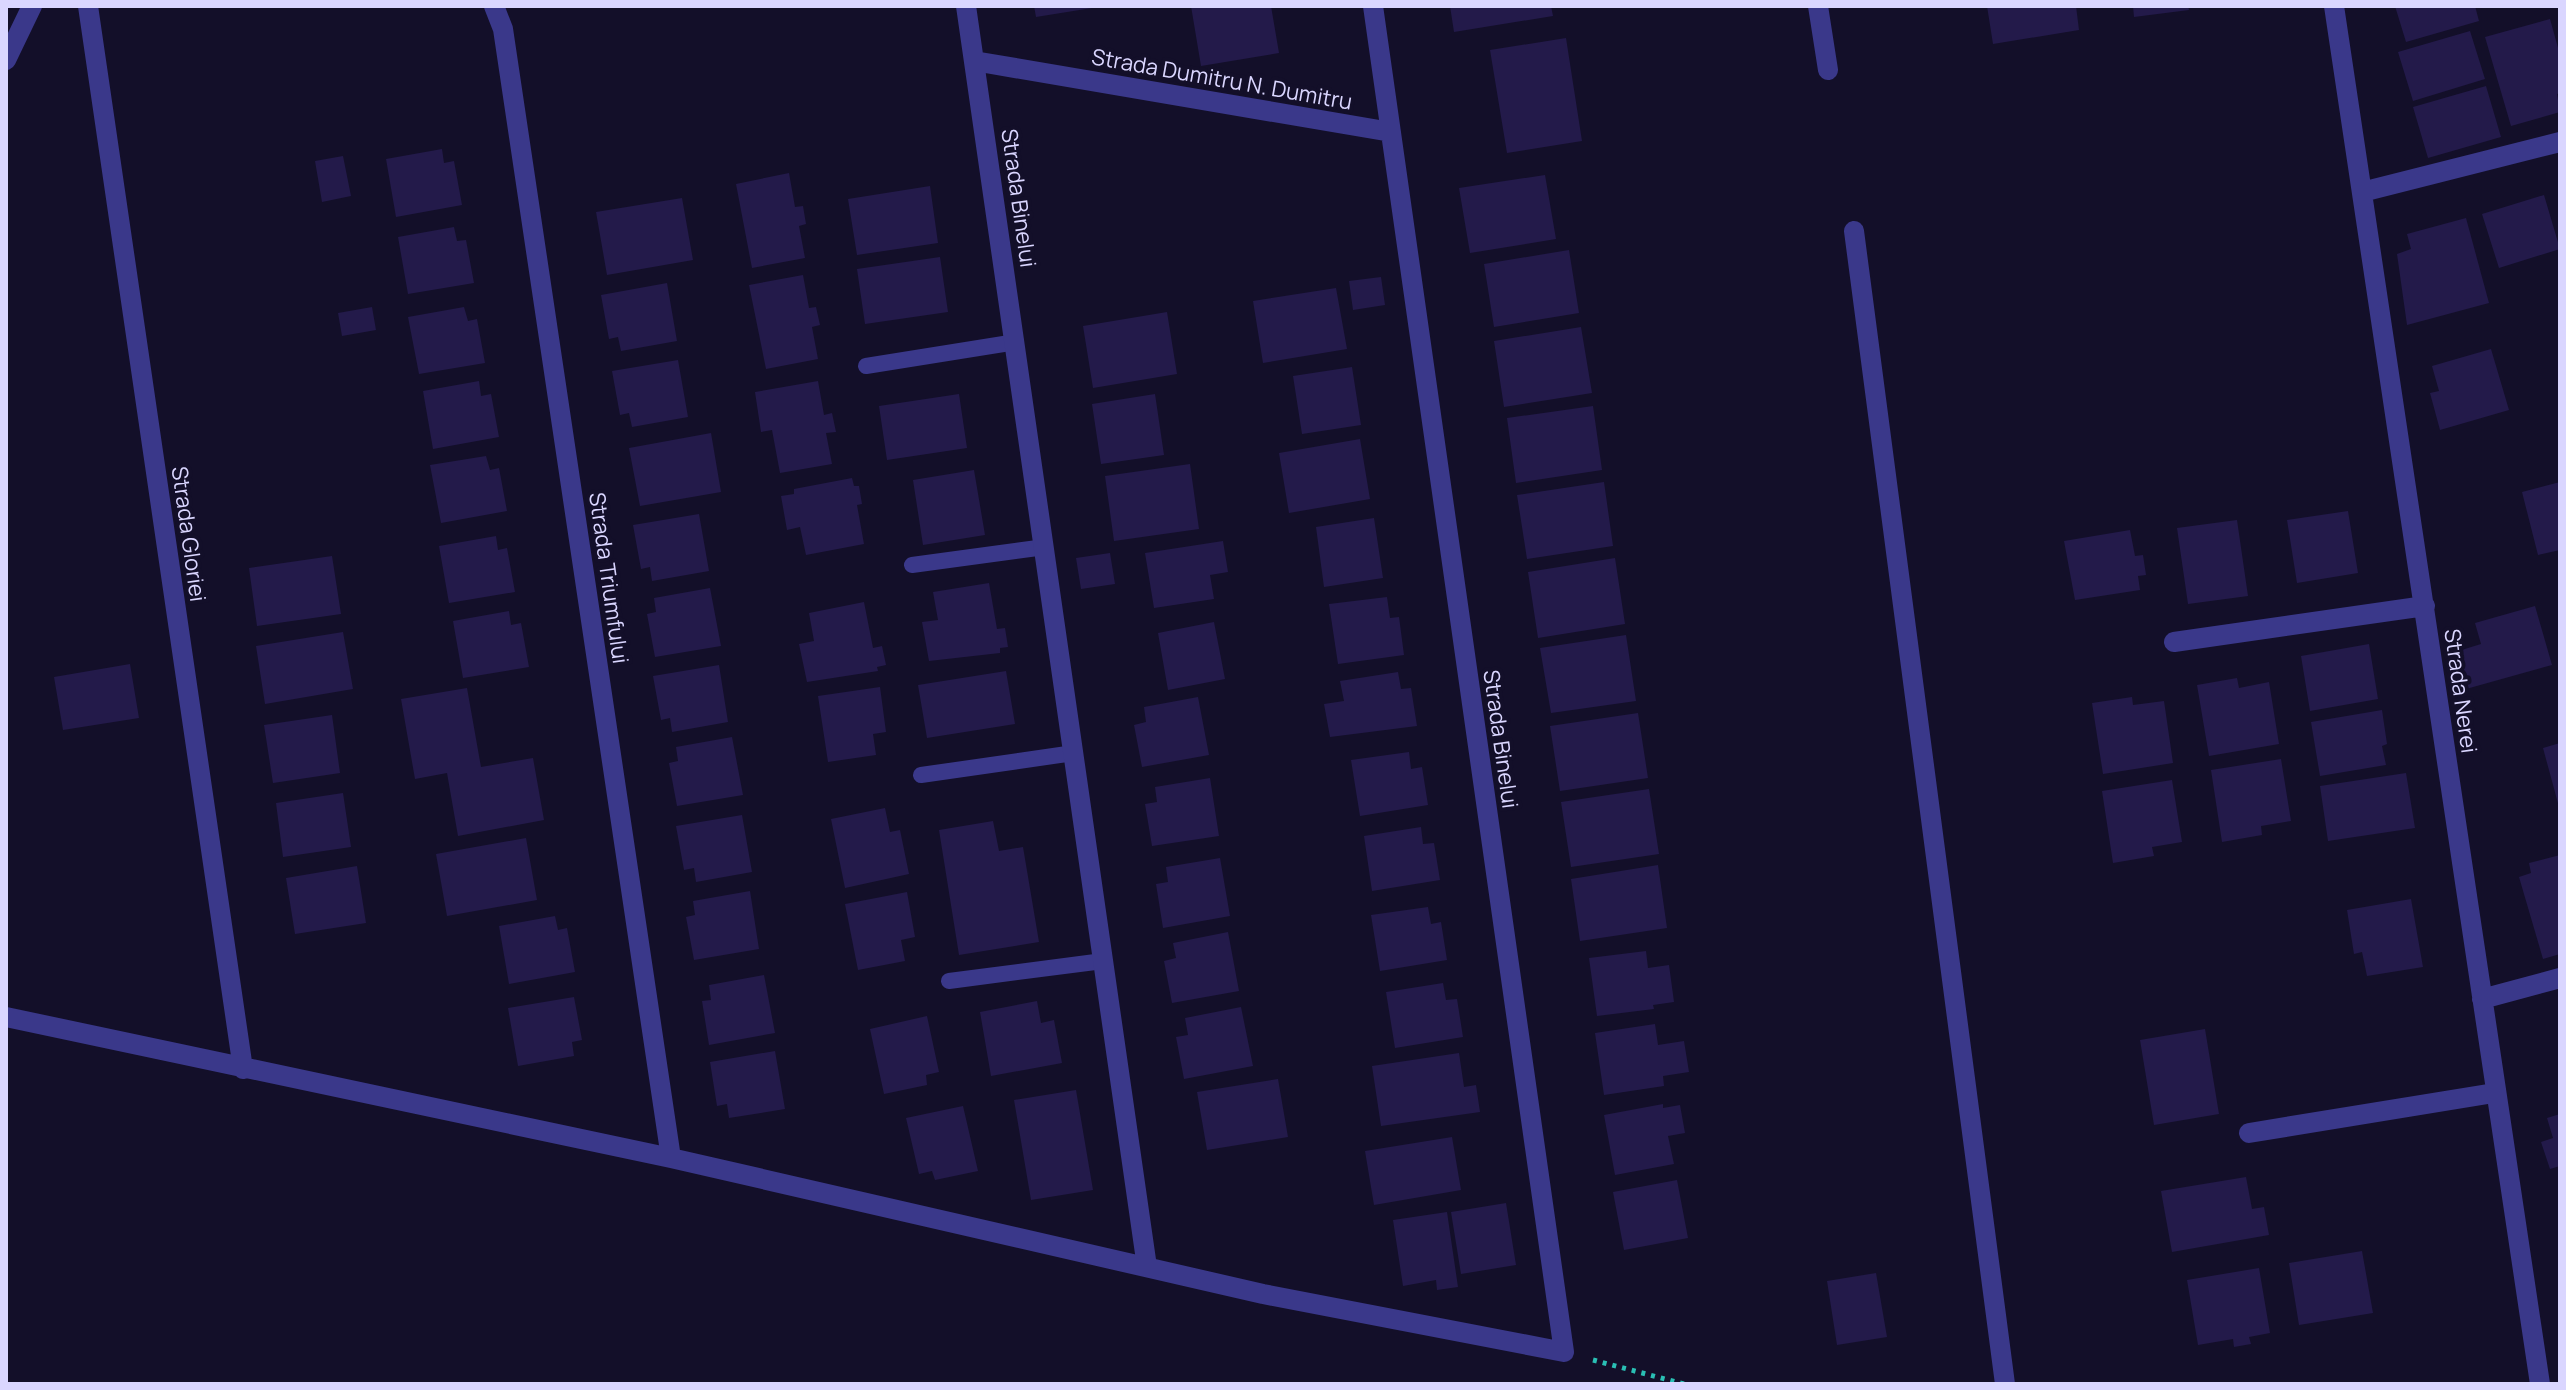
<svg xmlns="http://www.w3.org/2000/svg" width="2566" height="1390" font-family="Manrope,sans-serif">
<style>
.building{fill:#231a4a}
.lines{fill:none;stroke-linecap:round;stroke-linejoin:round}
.path{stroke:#2abfb4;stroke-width:5;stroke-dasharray:4 6;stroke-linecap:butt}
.lane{stroke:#3a388a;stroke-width:16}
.street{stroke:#3a388a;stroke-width:20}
.labels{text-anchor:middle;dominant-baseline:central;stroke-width:8;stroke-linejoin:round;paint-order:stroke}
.street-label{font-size:22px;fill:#dad6ff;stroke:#130f29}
</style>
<rect width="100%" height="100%" fill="#130f29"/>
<path class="building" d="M 1034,6 L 1092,6 L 1092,8 L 1036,17 Z
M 1191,6 L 1271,6 L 1279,53 L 1201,66 Z
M 1450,6 L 1551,6 L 1553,16 L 1454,32 Z
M 1987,6 L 2076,6 L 2079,30 L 1993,44 Z
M 2133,6 L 2188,6 L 2189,10 L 2134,17 Z
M 2395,6 L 2475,6 L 2479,21 L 2406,42 Z
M 2550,19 L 2560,55 L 2560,93 L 2557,94 L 2560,112 L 2511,126 L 2485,37 Z
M 2470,31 L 2485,79 L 2413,101 L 2398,52 Z
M 1566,38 L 1582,141 L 1507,153 L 1490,50 Z
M 2486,86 L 2501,137 L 2428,158 L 2413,107 Z
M 442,149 L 444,163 L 454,161 L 462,205 L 396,217 L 386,159 Z
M 343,156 L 351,196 L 322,202 L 315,161 Z
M 789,173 L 795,207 L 803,206 L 806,224 L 799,226 L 805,258 L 752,268 L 736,184 Z
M 1545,175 L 1556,239 L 1470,253 L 1459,188 Z
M 930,186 L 938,243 L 857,255 L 848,199 Z
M 2544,195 L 2560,249 L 2499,268 L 2482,214 Z
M 682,198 L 693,260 L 607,275 L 596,212 Z
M 2466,218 L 2489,303 L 2407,325 L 2397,254 L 2411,249 L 2407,234 Z
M 454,227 L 457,241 L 466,240 L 474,283 L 408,294 L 398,237 Z
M 1569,250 L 1579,313 L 1494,327 L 1484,264 Z
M 940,257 L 948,312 L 865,324 L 857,269 Z
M 803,275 L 809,308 L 816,307 L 820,325 L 812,327 L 818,359 L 766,369 L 749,285 Z
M 1381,277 L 1385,305 L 1353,310 L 1349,281 Z
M 667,283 L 677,341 L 621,351 L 618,337 L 609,339 L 601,295 Z
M 1336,288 L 1347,349 L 1263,363 L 1253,301 Z
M 372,307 L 376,330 L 342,336 L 338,313 Z
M 464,307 L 468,321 L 477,319 L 485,363 L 419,374 L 408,317 Z
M 1167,312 L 1177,374 L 1093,388 L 1083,326 Z
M 1581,327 L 1592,393 L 1504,407 L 1494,341 Z
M 2491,349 L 2509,410 L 2440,430 L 2430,393 L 2439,391 L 2432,366 Z
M 678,360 L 688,417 L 632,427 L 629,413 L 620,415 L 612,371 Z
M 1352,367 L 1361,425 L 1302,434 L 1293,376 Z
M 479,381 L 481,396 L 491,394 L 499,437 L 433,449 L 423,391 Z
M 818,381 L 824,415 L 832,413 L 836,432 L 826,433 L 832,464 L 780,473 L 772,430 L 761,432 L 755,392 Z
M 959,394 L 967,448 L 887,460 L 879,406 Z
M 1155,394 L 1164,455 L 1101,464 L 1092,404 Z
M 1593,406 L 1602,470 L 1516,483 L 1507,418 Z
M 711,433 L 721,492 L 640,506 L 629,448 Z
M 1360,439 L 1370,499 L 1289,513 L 1279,453 Z
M 486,456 L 490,470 L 499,468 L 507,511 L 441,523 L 430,465 Z
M 1190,464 L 1199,529 L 1114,541 L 1105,476 Z
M 974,470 L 985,535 L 923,545 L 913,480 Z
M 852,478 L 854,486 L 859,486 L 862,504 L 857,505 L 864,544 L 806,555 L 800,527 L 787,530 L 781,496 L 794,494 L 794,489 Z
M 1604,482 L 1613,546 L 1527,559 L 1517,495 Z
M 2560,482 L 2560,550 L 2538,555 L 2522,492 Z
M 2348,511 L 2358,573 L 2297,583 L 2287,520 Z
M 699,514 L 709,571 L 652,581 L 650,567 L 641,569 L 633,525 Z
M 1374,518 L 1383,578 L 1324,587 L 1316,527 Z
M 2237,520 L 2248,596 L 2188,604 L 2177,528 Z
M 2130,530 L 2135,556 L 2143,555 L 2146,575 L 2138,576 L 2140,590 L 2075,600 L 2064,541 Z
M 496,536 L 498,550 L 507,548 L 515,592 L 449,603 L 439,546 Z
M 1223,541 L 1228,572 L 1210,575 L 1214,599 L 1154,608 L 1145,553 Z
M 1110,553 L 1115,584 L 1081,589 L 1076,558 Z
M 332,556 L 341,614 L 257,626 L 249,568 Z
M 1615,558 L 1625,624 L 1538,638 L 1528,572 Z
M 989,583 L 997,629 L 1005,628 L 1008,647 L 1000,648 L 1000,653 L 929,661 L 922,622 L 938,620 L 933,592 Z
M 710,588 L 721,646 L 655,657 L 647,614 L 656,612 L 654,598 Z
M 1387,597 L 1390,618 L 1399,617 L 1404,655 L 1338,664 L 1329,604 Z
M 864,602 L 873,648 L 882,646 L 886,665 L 877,667 L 878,671 L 807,682 L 799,644 L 814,641 L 809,613 Z
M 2535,606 L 2552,665 L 2466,689 L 2455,652 L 2481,644 L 2475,623 Z
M 509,611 L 511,625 L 521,623 L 529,667 L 463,678 L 453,621 Z
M 1214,622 L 1225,679 L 1168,690 L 1158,633 Z
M 343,632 L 353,689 L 265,704 L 256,646 Z
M 1626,635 L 1636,701 L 1551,713 L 1540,648 Z
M 2369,644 L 2378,699 L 2310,711 L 2301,656 Z
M 130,664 L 139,718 L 63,730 L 54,677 Z
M 719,665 L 728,722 L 672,732 L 670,718 L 661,720 L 653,676 Z
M 1006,671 L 1015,724 L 927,738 L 918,685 Z
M 1398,672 L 1401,689 L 1411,688 L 1417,726 L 1330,737 L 1324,704 L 1344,701 L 1340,681 Z
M 2237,678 L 2239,688 L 2269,682 L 2279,744 L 2209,756 L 2197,685 Z
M 880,687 L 886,732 L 873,734 L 876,755 L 828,762 L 818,696 Z
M 467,688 L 481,767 L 533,758 L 544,820 L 458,836 L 447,773 L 415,779 L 401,699 Z
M 1198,697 L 1209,755 L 1142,767 L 1134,725 L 1146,722 L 1144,707 Z
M 2132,697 L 2133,705 L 2164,701 L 2173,763 L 2103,774 L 2092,703 Z
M 2382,710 L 2387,744 L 2382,746 L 2386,765 L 2320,776 L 2311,722 Z
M 1638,713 L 1648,778 L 1560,791 L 1550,726 Z
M 332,715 L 340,773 L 273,783 L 264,725 Z
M 732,737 L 743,795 L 677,806 L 669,763 L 678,761 L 676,747 Z
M 2560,743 L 2560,807 L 2559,807 L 2543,748 Z
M 1409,752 L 1411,769 L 1422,767 L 1428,805 L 1360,816 L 1351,760 Z
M 2281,759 L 2291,821 L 2261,826 L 2262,835 L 2222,842 L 2211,770 Z
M 2406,773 L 2415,828 L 2328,841 L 2320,786 Z
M 1210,778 L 1219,836 L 1152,846 L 1145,804 L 1157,802 L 1155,787 Z
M 2172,780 L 2182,842 L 2152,847 L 2154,856 L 2113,863 L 2102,791 Z
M 1649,789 L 1659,854 L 1571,867 L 1561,802 Z
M 343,793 L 351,847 L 283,857 L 276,803 Z
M 885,808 L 890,832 L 900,830 L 909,874 L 845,888 L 831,819 Z
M 742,815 L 752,872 L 696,882 L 694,868 L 684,870 L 676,826 Z
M 993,821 L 999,851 L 1023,847 L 1039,942 L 959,955 L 939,830 Z
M 1421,827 L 1423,844 L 1434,843 L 1440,880 L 1372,891 L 1364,836 Z
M 526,838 L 537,900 L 447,916 L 436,854 Z
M 2560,855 L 2560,954 L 2543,959 L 2519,877 L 2531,873 L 2529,863 Z
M 1220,858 L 1230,916 L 1163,928 L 1156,884 L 1168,882 L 1166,867 Z
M 1658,865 L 1667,928 L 1580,941 L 1571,879 Z
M 357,866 L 366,923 L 295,934 L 286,878 Z
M 750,891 L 759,949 L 694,960 L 686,917 L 695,915 L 693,901 Z
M 907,892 L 915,937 L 901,940 L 905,961 L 858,970 L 845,904 Z
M 2411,899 L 2423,967 L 2367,976 L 2362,952 L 2354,954 L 2347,910 Z
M 1428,907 L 1431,924 L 1441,922 L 1447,960 L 1380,971 L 1371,915 Z
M 555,916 L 558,930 L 567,928 L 575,972 L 509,984 L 499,926 Z
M 1228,932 L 1239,991 L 1172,1003 L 1164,961 L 1176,958 L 1173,943 Z
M 1646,951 L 1648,968 L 1669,965 L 1674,1002 L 1653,1005 L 1654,1009 L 1597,1016 L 1589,958 Z
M 764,975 L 775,1033 L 709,1045 L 702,1001 L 711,1000 L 709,985 Z
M 1443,983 L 1446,1000 L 1457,999 L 1463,1037 L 1395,1048 L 1386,992 Z
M 574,997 L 582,1040 L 572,1042 L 574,1056 L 518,1066 L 508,1008 Z
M 1037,1001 L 1041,1023 L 1054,1020 L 1062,1063 L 991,1076 L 980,1012 Z
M 1241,1007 L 1253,1066 L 1184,1079 L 1176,1037 L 1188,1035 L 1185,1018 Z
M 927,1016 L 939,1072 L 926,1075 L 927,1085 L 884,1094 L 870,1029 Z
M 1655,1024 L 1658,1045 L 1684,1041 L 1689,1072 L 1663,1076 L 1664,1086 L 1604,1095 L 1595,1033 Z
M 2205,1029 L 2219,1114 L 2154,1125 L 2140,1040 Z
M 775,1051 L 785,1109 L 729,1118 L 727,1104 L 717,1106 L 710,1062 Z
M 1459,1053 L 1464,1087 L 1476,1085 L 1480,1112 L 1381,1126 L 1372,1066 Z
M 1278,1079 L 1288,1137 L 1207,1150 L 1197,1092 Z
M 1076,1090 L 1093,1190 L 1031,1200 L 1014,1100 Z
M 1663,1104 L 1663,1108 L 1680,1105 L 1685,1133 L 1668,1136 L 1674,1164 L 1615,1175 L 1604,1115 Z
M 963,1106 L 978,1171 L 935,1180 L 932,1171 L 919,1174 L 906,1118 Z
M 2560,1114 L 2560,1166 L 2550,1169 L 2541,1142 L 2553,1138 L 2547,1118 Z
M 1452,1137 L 1461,1190 L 1374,1205 L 1365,1151 Z
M 2246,1177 L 2252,1209 L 2264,1207 L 2269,1235 L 2172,1252 L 2161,1191 Z
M 1677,1180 L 1688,1238 L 1624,1250 L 1613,1192 Z
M 1506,1203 L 1516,1265 L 1461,1274 L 1451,1212 Z
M 1447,1212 L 1458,1287 L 1437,1290 L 1436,1280 L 1403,1286 L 1393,1220 Z
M 2362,1251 L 2373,1313 L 2299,1325 L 2289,1263 Z
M 2259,1268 L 2270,1333 L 2249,1337 L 2251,1344 L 2234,1347 L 2233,1339 L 2198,1345 L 2187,1280 Z
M 1876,1273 L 1887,1337 L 1837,1345 L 1827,1281 Z"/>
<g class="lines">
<path class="path" d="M 1593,1360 L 1684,1384"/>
<path class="lane" d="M 866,366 L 1016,342
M 912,565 L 1045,547
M 921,775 L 1074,753
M 949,981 L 1103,961"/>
<path class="street" d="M 88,6 L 243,1069
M 494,6 L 503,29 L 671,1158
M 966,6 L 1147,1267
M 1818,6 L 1828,70
M 2334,6 L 2540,1384
M 6,60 L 32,6
M 974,61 L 1391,132
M 2362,192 L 2560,142
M 1854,231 L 2005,1384
M 2174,642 L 2425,606
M 2482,999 L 2560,978
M 6,1017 L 671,1158 L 1263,1294 L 1564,1352 L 1373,6
M 2249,1133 L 2494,1093"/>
</g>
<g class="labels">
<g class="street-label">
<text transform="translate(1222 79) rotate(10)">Strada Dumitru N. Dumitru</text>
<text transform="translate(1019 198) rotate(82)">Strada Binelui</text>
<text transform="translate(189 534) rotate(82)">Strada Gloriei</text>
<text transform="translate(609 578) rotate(82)">Strada Triumfului</text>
<text transform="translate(2461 691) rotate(82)">Strada Nerei</text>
<text transform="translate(1501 739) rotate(82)">Strada Binelui</text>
</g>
</g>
<rect width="2566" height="1390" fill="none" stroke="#dad6ff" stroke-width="16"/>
</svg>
